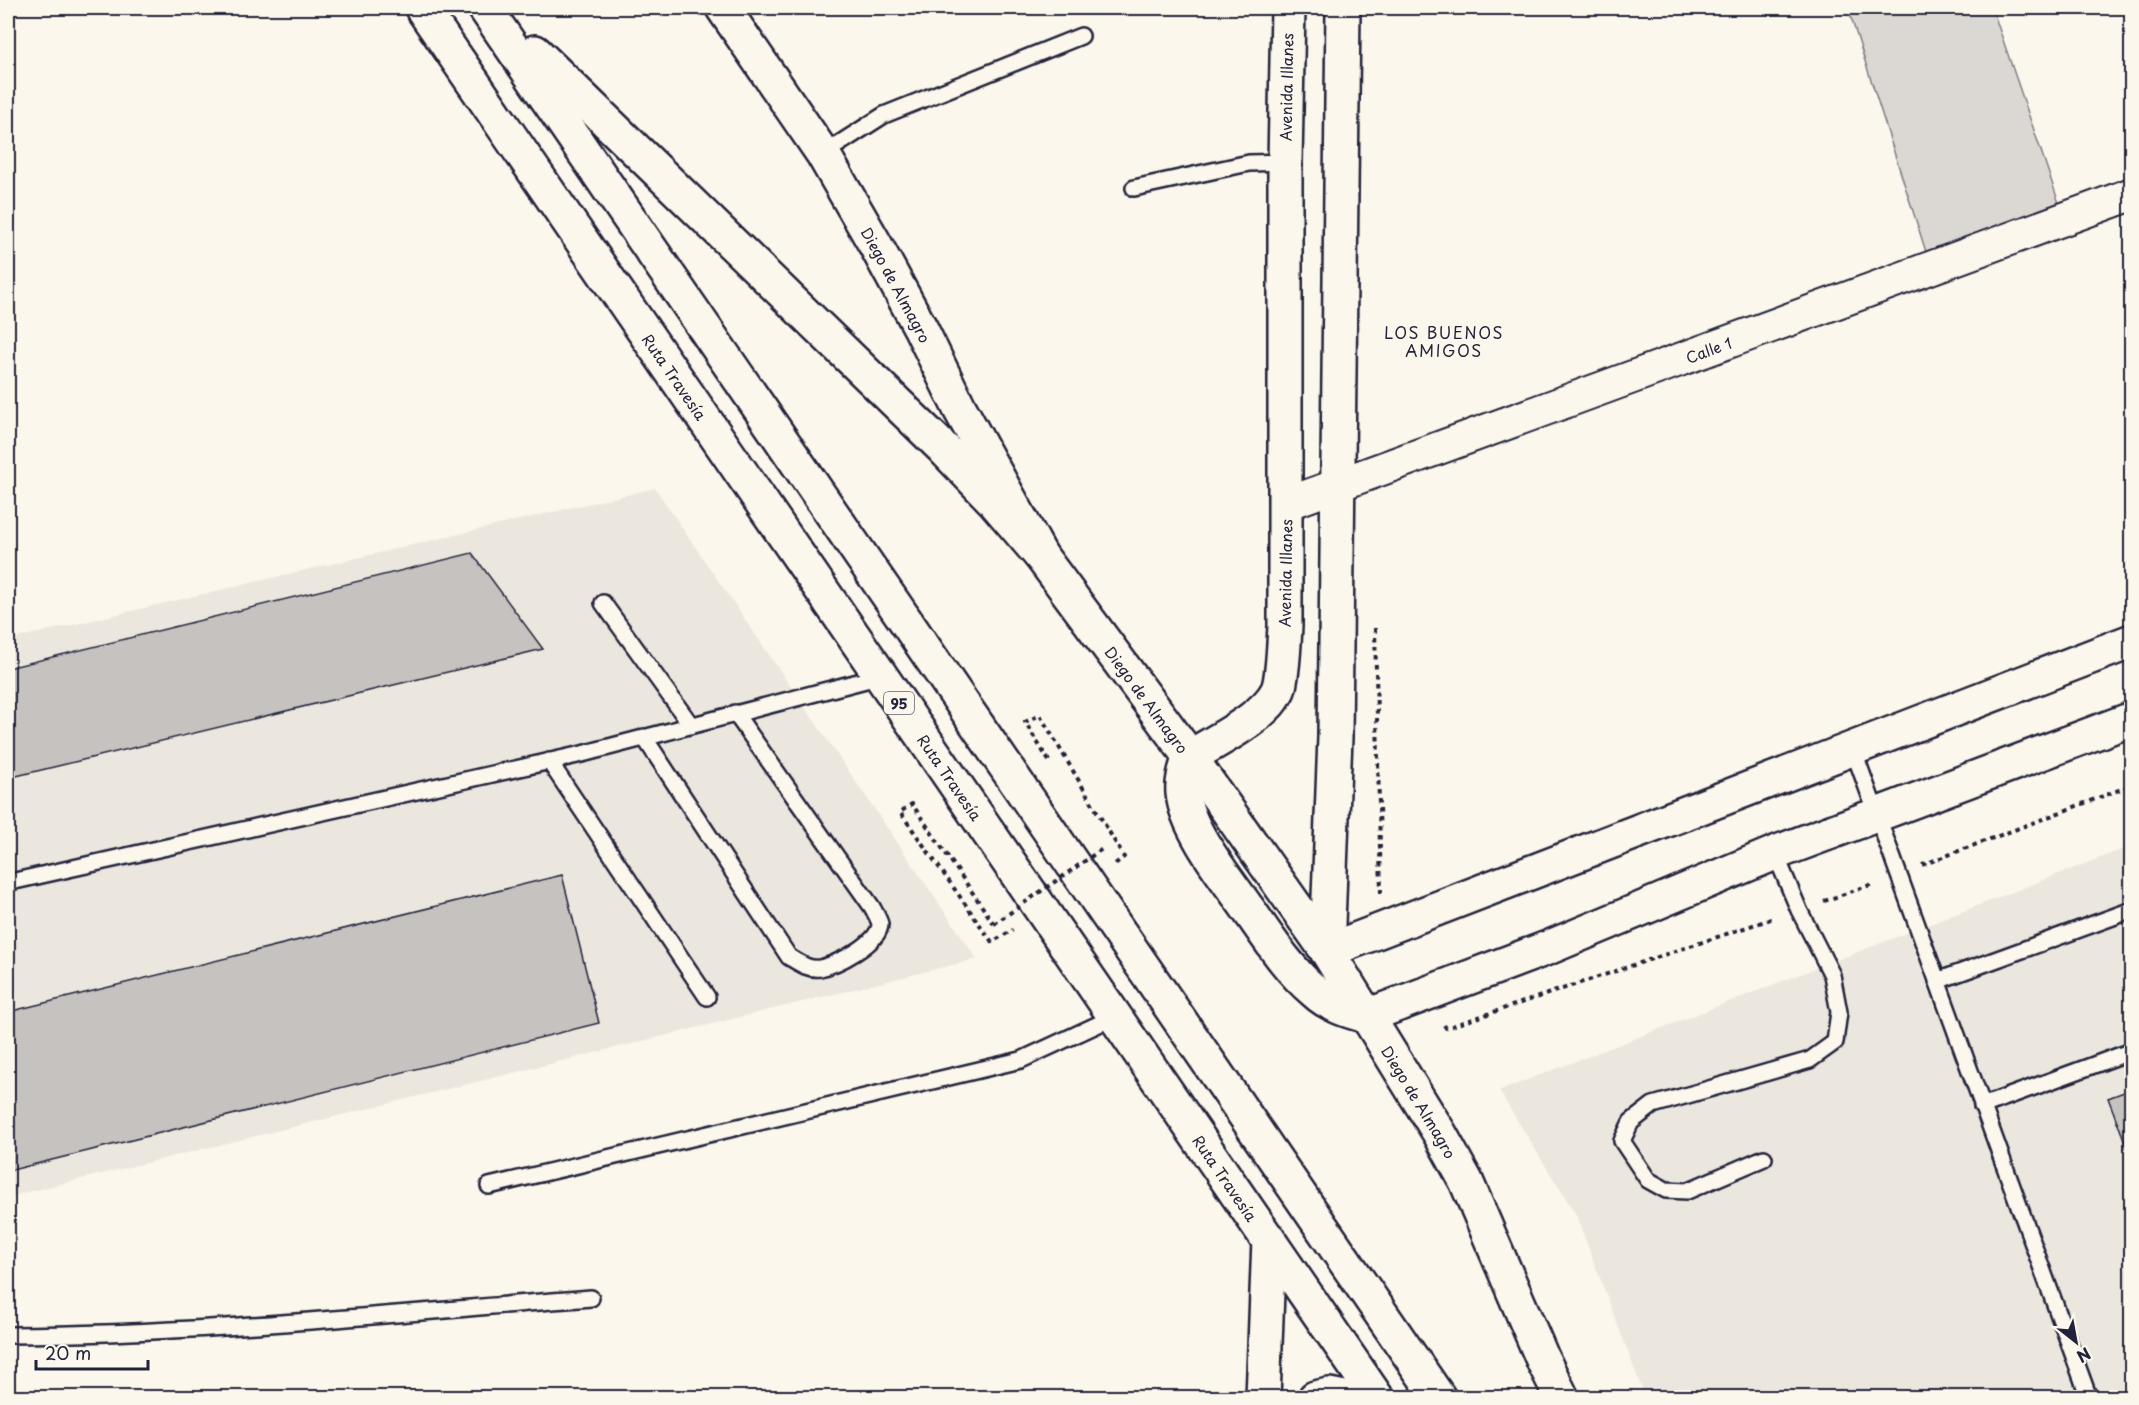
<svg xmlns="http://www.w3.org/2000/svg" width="2139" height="1405" font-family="'Playpen Sans',sans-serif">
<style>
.built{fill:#ebe7df}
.green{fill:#dbd8d3;stroke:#7e7d87;stroke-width:1.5}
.building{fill:#c6c2c0;stroke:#22223b;stroke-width:1.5}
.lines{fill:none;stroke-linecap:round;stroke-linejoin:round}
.lane-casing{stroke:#22223b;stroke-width:20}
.street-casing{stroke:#22223b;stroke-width:36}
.secondary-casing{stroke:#22223b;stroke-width:38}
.highway-casing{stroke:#22223b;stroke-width:38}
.path{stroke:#22223b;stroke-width:4;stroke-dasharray:4.5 4.5;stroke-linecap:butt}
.lane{stroke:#fbf7ec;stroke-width:15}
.street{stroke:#fbf7ec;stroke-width:32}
.secondary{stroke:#fbf7ec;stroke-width:33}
.highway{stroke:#fbf7ec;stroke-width:33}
.path-bridge{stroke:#22223b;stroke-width:4;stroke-dasharray:4.5 4.5;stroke-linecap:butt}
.labels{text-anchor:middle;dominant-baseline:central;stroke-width:4.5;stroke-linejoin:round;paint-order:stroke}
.shield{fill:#fbf7ec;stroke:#636270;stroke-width:1.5}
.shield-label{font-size:14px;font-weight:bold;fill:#22223b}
.street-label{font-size:15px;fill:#22223b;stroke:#fbf7ec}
.neighbourhood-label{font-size:16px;letter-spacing:1.5px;fill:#22223b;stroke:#fbf7ec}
</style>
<rect width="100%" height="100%" fill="#fbf7ec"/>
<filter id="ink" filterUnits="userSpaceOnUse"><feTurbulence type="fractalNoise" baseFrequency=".0167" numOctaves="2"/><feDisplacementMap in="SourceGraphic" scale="12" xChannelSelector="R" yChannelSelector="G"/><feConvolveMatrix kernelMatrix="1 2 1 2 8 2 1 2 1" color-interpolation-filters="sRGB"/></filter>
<g filter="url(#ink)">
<path class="built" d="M 655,488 L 977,959 L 8,1197 L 8,640 Z
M 2131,846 L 2131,1397 L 1645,1397 L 1576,1215 L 1499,1091 Z"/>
<path class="green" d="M 1848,8 L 1992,8 L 2061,209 L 1928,258 Z"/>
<path class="building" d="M 472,553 L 543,649 L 8,778 L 8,668 Z
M 562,875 L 599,1023 L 8,1171 L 8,1010 L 8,1012 Z
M 2132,1089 L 2132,1160 L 2108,1098 Z"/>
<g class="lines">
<defs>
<path id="lane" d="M 823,154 L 884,115 L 1081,36
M 1134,188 L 1249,163 L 1285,162
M 603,603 L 691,725
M 644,737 L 789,957 C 799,963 809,970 820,968 C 836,965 880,943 880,924 C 879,919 874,911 872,907 L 735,713
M 1853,749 L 2089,1398
M 549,761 L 707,997
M 15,881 L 582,754 L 881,676
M 1937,981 L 2132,910
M 1982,1106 L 2132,1051
M 1764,1158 L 1687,1191 L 1666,1190 L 1648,1180 L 1622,1141 L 1631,1122 L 1653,1105 L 1810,1060 L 1835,1042 L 1839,1012 L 1832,975 L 1799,910 L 1775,853
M 489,1186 L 1021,1060 L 1116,1016
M 8,1335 C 202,1334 397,1313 591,1298"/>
<g id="street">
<path id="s1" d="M 1286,504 L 2132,194"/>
</g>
<g id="secondary">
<path id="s2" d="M 723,8 L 823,154 L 875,244 L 921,329 L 960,409 L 1041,556 L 1190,757 L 1327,951 L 1440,1134 L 1466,1181 L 1543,1360 L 1562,1398"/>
<path d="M 1288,8 L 1285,162 L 1285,626 C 1284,642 1283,677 1278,690 C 1265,718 1215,741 1190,757 C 1185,769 1182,781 1183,793 C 1186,829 1227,879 1248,909 C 1268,937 1287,968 1314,991 C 1329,1005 1347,1011 1367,1016"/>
<path d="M 1327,951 L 1335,737 L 1343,8"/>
<path d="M 1327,951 L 2132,641"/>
<path d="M 1367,1016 L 1550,947 L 1775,853 L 2132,719"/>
</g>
<g id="highway">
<path id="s3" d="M 422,8 L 1377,1398"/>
<path d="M 485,8 L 1439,1398"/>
<path d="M 535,52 L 942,447 L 993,500 L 1041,556"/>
<path d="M 1263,1398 L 1269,1239"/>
<path d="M 1315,1398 L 1329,1395 L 1344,1398"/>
</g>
</defs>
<use href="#lane" class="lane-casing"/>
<use href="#street" class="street-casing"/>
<use href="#secondary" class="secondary-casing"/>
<use href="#highway" class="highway-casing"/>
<path class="path" d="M 1375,628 L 1381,893
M 1049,761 L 1025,722 L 1040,715 L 1124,857 L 1115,864
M 1922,865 L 2132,785
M 1824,901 L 1873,884
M 994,924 L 912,804 L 900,812 L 992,942 L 1013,930
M 1444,1025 L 1446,1028 L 1774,918"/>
<use href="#lane" class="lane"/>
<use href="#street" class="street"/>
<use href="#secondary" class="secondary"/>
<use href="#highway" class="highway"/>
<path class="path-bridge" d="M 994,924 L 1102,849"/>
</g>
</g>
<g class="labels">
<rect class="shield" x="884" y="692" width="30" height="22" rx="4.5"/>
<g class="shield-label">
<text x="899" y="703">95</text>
</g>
<g class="street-label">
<text transform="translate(1286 87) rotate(-89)">Avenida Illanes</text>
<text stroke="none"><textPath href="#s2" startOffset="327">Diego de Almagro</textPath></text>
<text stroke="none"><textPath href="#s1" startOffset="450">Calle 1</textPath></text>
<text stroke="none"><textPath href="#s3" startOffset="447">Ruta Travesía</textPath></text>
<text transform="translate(1285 573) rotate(-89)">Avenida Illanes</text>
<text stroke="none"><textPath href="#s2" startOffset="813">Diego de Almagro</textPath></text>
<text stroke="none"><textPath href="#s3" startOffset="933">Ruta Travesía</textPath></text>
<text stroke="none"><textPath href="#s2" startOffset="1299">Diego de Almagro</textPath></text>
<text stroke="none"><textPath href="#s3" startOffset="1419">Ruta Travesía</textPath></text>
</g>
<g class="neighbourhood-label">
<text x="1444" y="332">LOS BUENOS<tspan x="1444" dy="18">AMIGOS</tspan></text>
</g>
</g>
<rect width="2139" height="1405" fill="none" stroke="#fbf7ec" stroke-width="30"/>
<rect x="15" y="15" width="2109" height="1375" fill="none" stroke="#22223b" stroke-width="2" filter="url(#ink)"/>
<g transform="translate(2076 1342) rotate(149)" stroke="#fbf7ec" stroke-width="4.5" paint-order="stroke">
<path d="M0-4.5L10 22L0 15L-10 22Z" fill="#22223b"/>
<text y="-9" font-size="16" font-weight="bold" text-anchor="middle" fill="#22223b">N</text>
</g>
<path d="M36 1360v9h112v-9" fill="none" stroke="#22223b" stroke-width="3"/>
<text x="45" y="1360" font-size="18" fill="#22223b" stroke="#fbf7ec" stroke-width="4.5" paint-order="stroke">20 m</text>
</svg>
